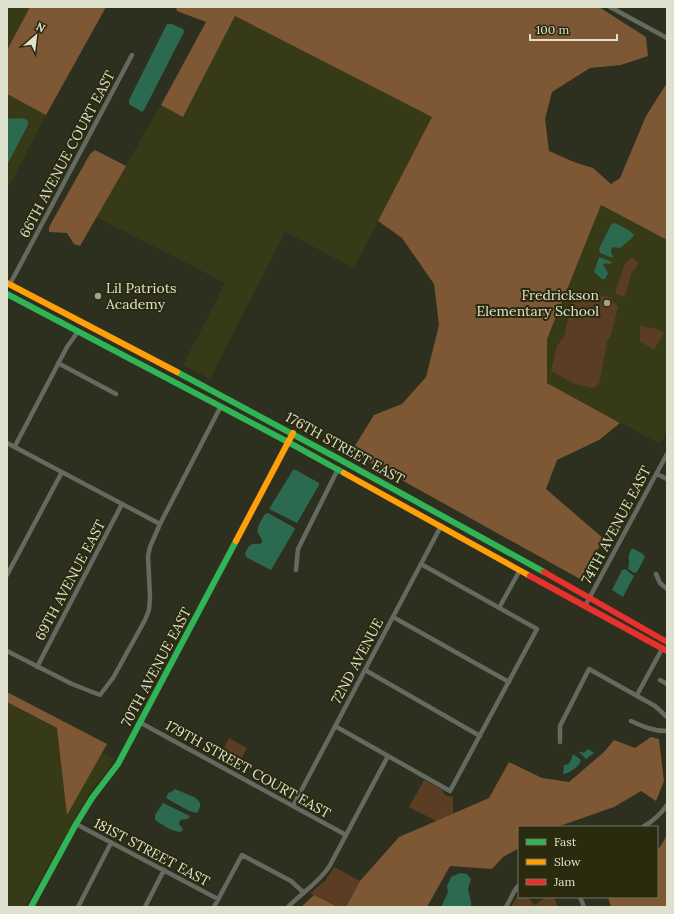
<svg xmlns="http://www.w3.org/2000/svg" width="674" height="914" font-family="Lora,serif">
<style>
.built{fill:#373a17}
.green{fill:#5a3d22}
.forest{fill:#7e5735}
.water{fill:#2b6951}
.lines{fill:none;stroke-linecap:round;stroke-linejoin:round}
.street{stroke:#656a60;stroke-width:4.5}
.fast{stroke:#30b455;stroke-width:6}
.slow{stroke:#ff9f0a;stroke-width:6}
.jam{stroke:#e5322d;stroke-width:6}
.poi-dot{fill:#a1a391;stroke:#2a2b0e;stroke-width:1.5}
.labels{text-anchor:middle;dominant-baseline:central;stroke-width:4;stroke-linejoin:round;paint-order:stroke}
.street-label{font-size:14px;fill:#dfe1cf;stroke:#2a2b0e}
.poi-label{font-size:14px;fill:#dfe1cf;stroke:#2a2b0e;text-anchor:start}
</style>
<rect width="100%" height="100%" fill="#2d2f1f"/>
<path class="built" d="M 7,7 L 30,7 L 7,50 Z
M 235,16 L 432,117 L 354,268 L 285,232 L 210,379 L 183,365 L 225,283 L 96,217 L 161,105 L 183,117 Z
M 7,94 L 46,115 L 7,190 Z
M 601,205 L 667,240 L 667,431 L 660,444 L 514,365 Z
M 7,702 L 115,759 L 85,800 L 25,907 L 7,907 Z"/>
<path class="green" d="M 632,257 L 639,263 L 631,274 L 625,297 L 615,294 L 624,265 Z
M 600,295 L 609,297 L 618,307 L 610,339 L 608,339 L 607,342 L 599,384 L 594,388 L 575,384 L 551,371 L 557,346 L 564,336 L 572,303 Z
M 640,326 L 657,329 L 664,333 L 654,350 L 640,341 Z
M 229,738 L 247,748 L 237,767 L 219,758 Z
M 424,780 L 441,789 L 445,795 L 453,797 L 453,814 L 436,821 L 409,807 Z
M 334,867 L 360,881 L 346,907 L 338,907 L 310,893 L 325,881 Z
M 519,893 L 519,897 L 527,897 L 535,905 L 546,897 L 554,897 L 558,907 L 511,907 Z"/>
<path class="forest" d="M 30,7 L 106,7 L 46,115 L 7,94 L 7,50 Z
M 176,7 L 599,7 L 646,37 L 648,56 L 621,65 L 590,68 L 552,92 L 545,119 L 549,151 L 574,162 L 593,168 L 611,184 L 620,178 L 646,116 L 667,83 L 667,240 L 601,205 L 547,339 L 547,383 L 620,423 L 599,440 L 557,460 L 546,489 L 604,539 L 580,579 L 351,452 L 374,415 L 402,404 L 426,377 L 439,325 L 434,284 L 402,238 L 378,221 L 432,117 L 235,16 L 183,117 L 161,105 L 206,22 L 177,11 Z
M 95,150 L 126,166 L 80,246 L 74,244 L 67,233 L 49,232 L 49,227 L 90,154 Z
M 7,692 L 107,744 L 67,815 L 57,728 L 7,702 Z
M 651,737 L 659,739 L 664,781 L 656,801 L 641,791 L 614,807 L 557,827 L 519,827 L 519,848 L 503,857 L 492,869 L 450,866 L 427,907 L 346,907 L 360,881 L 399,837 L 489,798 L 509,762 L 542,778 L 569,782 L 604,752 L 614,740 L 635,748 Z
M 667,835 L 667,907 L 611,907 L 608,897 L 657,897 L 657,849 L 660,847 Z
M 314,895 L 338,907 L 301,907 Z"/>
<path class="water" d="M 167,24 L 172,24 L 183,29 L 184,32 L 144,110 L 142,112 L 129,104 L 129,100 Z
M 7,118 C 14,120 22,116 28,121 L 28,125 L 7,165 Z
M 615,223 L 630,231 L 634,235 L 632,238 L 620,248 L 612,247 L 611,251 L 613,258 L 600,253 L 599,249 L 611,225 Z
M 599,257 L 612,262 L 610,264 L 605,263 L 603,265 L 608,273 L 605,279 L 602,279 L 594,272 Z
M 293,470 L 296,470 L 319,483 L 319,485 L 297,523 L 269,509 Z
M 268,513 L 293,527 L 295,529 L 271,570 L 246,557 L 245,553 C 250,544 250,543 260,544 L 262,542 C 262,538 260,537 258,533 C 256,527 262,519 265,514 Z
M 632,548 L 643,554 L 645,557 L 637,572 L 634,573 L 628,569 C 628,567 629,565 629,563 C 629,555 627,558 632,548 Z
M 625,569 L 634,576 L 623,597 L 612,590 L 622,570 Z
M 588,749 L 594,753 L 586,759 L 578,751 L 584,753 Z
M 573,754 L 581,760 C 579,767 571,772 564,774 L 563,774 L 564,765 C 571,765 571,759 573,754 Z
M 175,789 L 196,798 L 200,803 L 200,807 L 197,813 L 189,811 L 166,798 L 168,793 L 171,792 Z
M 163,803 L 190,816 L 188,819 L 180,820 L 179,824 L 183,829 L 181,832 C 172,832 163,825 155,820 L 155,815 Z
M 460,873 L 467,874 L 471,879 L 468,889 L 471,902 L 471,906 L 441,907 L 448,892 L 447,886 L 451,877 Z"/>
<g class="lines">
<path class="street" d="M 610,7 L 667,38
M 10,284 L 132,55
M 58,363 L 116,394
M 7,443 L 160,524
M 15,446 L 67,347 L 72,340 L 78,331
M 657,474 L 667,479
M 296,570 L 298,549 L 338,469
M 656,574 L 660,583 L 667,589
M 7,575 L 62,472
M 585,606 L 667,454
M 499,608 L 520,570
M 393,617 L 509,682
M 7,651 L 72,684 L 100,695 L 113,678 L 145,620 L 149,610 L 150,597 L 148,556 L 150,547 L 160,524 L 221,406
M 37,667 L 122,504
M 365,670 L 480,736
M 660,680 L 667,684
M 637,695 L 662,649
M 631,721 C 644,727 653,731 667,731
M 141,723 L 346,835
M 335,726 L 450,791 L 537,629 L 421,564
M 560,742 L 560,726 L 589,669 L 655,706 L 667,717
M 293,806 L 441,526
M 76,824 L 218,899
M 643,827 C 653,821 661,814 667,805
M 580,897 L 584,907
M 78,907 L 111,843
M 145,907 L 164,870
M 214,907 L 242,855 L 291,881 L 303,892
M 288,907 C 302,893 318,883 329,867 L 388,756
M 506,907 L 515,890 L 519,885"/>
<path class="fast" d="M 7,294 L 288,442 L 344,473
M 177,372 L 339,459 L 544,572
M 31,907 L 76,824 L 92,798 L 118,764 L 236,541"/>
<path class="slow" d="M 7,283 L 177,372
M 344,473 L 530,576
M 236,541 L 293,433"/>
<path class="jam" d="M 544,572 L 667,642
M 530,576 L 667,651"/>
</g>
<g class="poi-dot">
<circle cx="98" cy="296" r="4"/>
<circle cx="607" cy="303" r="4"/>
</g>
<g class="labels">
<g class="street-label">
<text transform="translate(67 154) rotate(-62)">66TH AVENUE COURT EAST</text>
<text transform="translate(345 448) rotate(29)">176TH STREET EAST</text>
<text transform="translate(616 525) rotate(-62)">74TH AVENUE EAST</text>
<text transform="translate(70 580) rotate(-62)">69TH AVENUE EAST</text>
<text transform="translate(357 661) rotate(-62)">72ND AVENUE</text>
<text transform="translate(156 667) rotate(-62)">70TH AVENUE EAST</text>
<text transform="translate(248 769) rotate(29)">179TH STREET COURT EAST</text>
<text transform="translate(152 852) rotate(28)">181ST STREET EAST</text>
</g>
<g class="poi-label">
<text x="106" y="288">Lil Patriots<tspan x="106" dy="16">Academy</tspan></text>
<text x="599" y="295" text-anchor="end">Fredrickson<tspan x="599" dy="16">Elementary School</tspan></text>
</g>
</g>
<rect width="674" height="914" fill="none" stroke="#dfe1cf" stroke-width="16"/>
<rect x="518" y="826" width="140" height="72" fill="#2a2b0e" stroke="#72745b"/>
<rect x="526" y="839" width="20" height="6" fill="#30b455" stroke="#72745b"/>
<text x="554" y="846" font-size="12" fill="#dfe1cf">Fast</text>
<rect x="526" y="859" width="20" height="6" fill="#ff9f0a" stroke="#72745b"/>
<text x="554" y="866" font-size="12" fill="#dfe1cf">Slow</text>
<rect x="526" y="879" width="20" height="6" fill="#e5322d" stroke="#72745b"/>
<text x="554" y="886" font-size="12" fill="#dfe1cf">Jam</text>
<g transform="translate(36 36) rotate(28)" stroke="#2a2b0e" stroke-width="3" paint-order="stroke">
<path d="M0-3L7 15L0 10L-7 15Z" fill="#dfe1cf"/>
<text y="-6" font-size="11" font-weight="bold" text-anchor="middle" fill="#dfe1cf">N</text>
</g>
<path d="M530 34v6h87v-6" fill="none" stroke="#dfe1cf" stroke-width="2"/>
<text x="536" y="34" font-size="12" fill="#dfe1cf" stroke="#2a2b0e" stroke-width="3" paint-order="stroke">100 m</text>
</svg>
